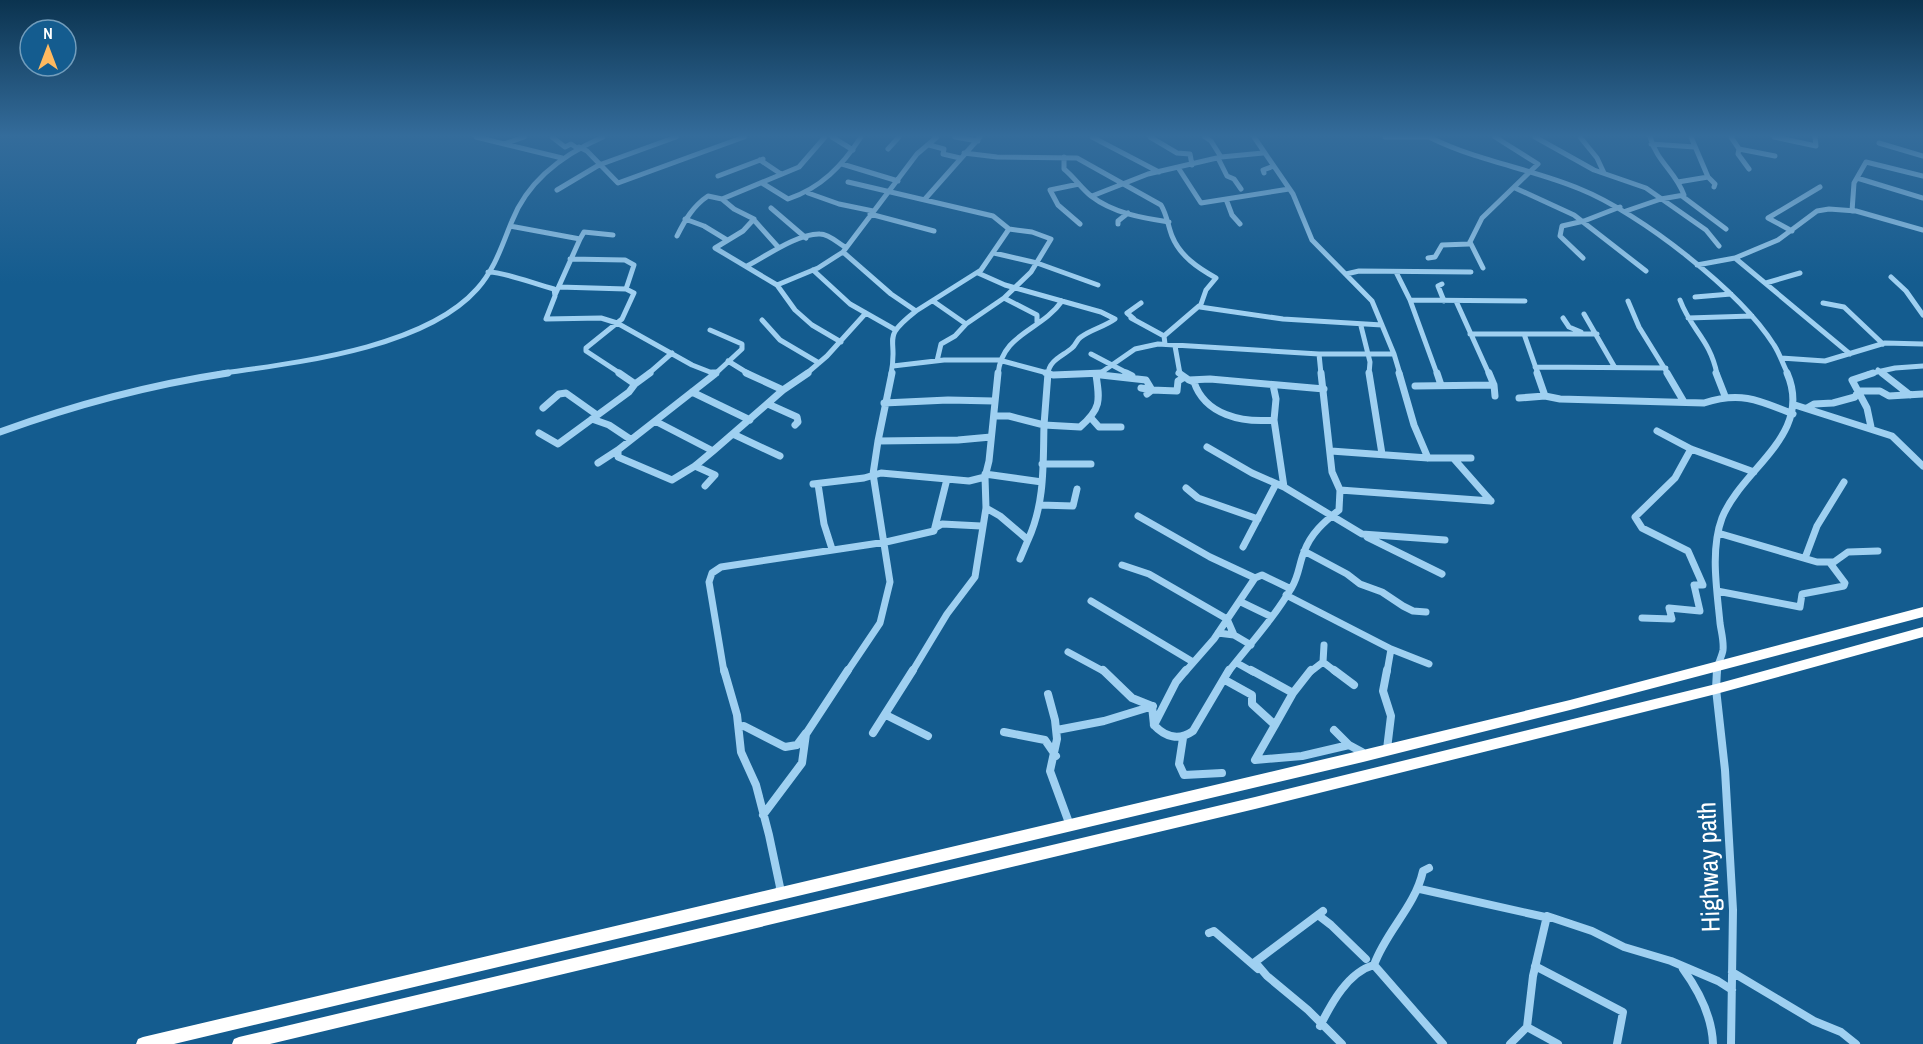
<svg xmlns="http://www.w3.org/2000/svg" width="1923" height="1044" font-family="'Archivo Narrow',sans-serif">
<style>
.lines{fill:none;stroke-linecap:round;stroke-linejoin:round}
.minor-far2{stroke:#9fd0f1;stroke-width:5}
.minor-far1{stroke:#9fd0f1;stroke-width:7}
.minor{stroke:#9fd0f1;stroke-width:8}
.highway{fill:#fff;fill-rule:evenodd}
.labels{text-anchor:middle;dominant-baseline:central;stroke-width:4.5;stroke-linejoin:round;paint-order:stroke}
.near-street-label{font-size:26px;fill:#fff;stroke:#145c8f}
</style>
<rect width="100%" height="100%" fill="#145c8f"/>
<g class="lines">
<path class="minor-far2" d="M 476,137 L 562,158
M 552,137 L 565,147 L 571,144 L 577,148
M 825,137 L 799,167 L 722,199 L 734,209 L 754,219 L 743,231 L 715,248 L 777,285 L 795,310 L 812,325 L 841,342
M 832,137 L 853,150
M 955,137 L 978,141
M 1092,137 L 1159,172
M 1150,137 L 1177,153 L 1190,154 L 1192,165
M 1205,137 L 1211,141 L 1221,157
M 1254,137 L 1293,194 L 1312,240 L 1372,301 L 1394,354 L 1400,374
M 1385,137 L 1430,137
M 1429,137 C 1479,162 1530,168 1580,189 C 1640,213 1740,291 1774,345 C 1780,354 1783,365 1788,374
M 1535,137 L 1594,170 L 1646,188 L 1706,230 L 1719,246
M 1580,137 L 1597,158 L 1604,173
M 1691,137 L 1708,177 L 1715,184 L 1714,187
M 1731,137 L 1739,149 L 1738,154 L 1749,169
M 1774,137 L 1816,146 L 1815,137
M 1879,143 L 1923,156
M 504,144 L 524,137
M 1651,144 L 1695,147
M 929,145 L 944,149 L 943,154 L 960,158
M 579,147 L 587,151 L 618,183 L 744,137
M 888,149 L 899,137
M 1739,149 L 1775,156
M 964,153 L 997,157 L 1077,158 L 1161,205 C 1167,215 1168,226 1172,236 C 1180,256 1198,268 1216,278 L 1206,290 L 1200,307 L 1283,319 L 1382,325
M 1064,157 L 1064,169 C 1074,177 1081,188 1091,196 C 1113,213 1142,218 1169,222
M 1218,158 L 1227,176 L 1234,179 L 1241,189
M 760,160 L 781,174
M 842,164 L 898,181
M 1179,169 L 1201,203 L 1289,189
M 1264,173 L 1263,170 L 1274,166
M 718,176 L 763,159
M 1857,178 L 1923,198
M 848,182 L 993,216 L 1009,229
M 1678,182 L 1708,177
M 762,183 L 788,199 C 821,188 842,166 861,137
M 1079,184 L 1050,190 L 1058,205 L 1080,224
M 1515,188 L 1574,215 L 1646,271
M 557,190 L 599,165 L 676,137
M 808,193 L 839,204 L 873,211
M 1092,196 L 1148,174 L 1221,157 L 1263,153
M 1682,196 L 1726,229
M 925,199 L 980,137
M 1226,199 L 1232,215 L 1240,224
M 771,208 L 806,238
M 1626,211 L 1661,199 L 1684,195 C 1676,172 1657,162 1650,137
M 1852,211 L 1854,183 L 1866,162 L 1923,176
M 870,214 L 934,231
M 685,219 L 704,226 L 727,240
M 754,220 L 779,248
M 1118,224 L 1118,221 L 1128,213
M 510,226 L 580,239 L 555,295
M 1792,231 L 1768,218 L 1820,187
M 677,236 C 685,220 693,206 708,196 L 722,199
M 580,239 L 584,232 L 613,235
M 1470,242 L 1483,268
M 843,252 L 891,294 L 916,311 C 879,340 899,336 891,374
M 994,253 L 1037,263 L 1098,285
M 1428,258 L 1435,257 L 1442,245 L 1469,244 L 1482,218 L 1538,164 L 1495,137
M 1583,258 L 1560,236 L 1562,226 L 1584,221 L 1620,207
M 570,259 L 625,260 L 634,265 L 626,289 L 634,293 L 622,319 L 586,348 L 586,351 L 621,374
M 1697,265 L 1735,258
M 747,266 C 766,256 799,233 820,234 C 829,234 838,243 845,247
M 813,270 L 850,304 L 894,329
M 488,272 C 502,271 537,285 554,289 L 555,296 L 546,319 L 601,318 L 617,323 L 692,365 L 715,374 L 742,349 L 742,344 L 710,330
M 1396,272 L 1410,300 L 1437,374
M 978,273 L 1005,285 L 1101,312 L 1115,319 C 1104,327 1092,329 1081,337 C 1077,339 1076,345 1072,348 C 1063,356 1049,360 1048,374
M 1346,274 L 1359,271 L 1471,272
M 1891,277 L 1906,291 L 1923,315
M 1766,283 L 1800,273
M 1442,284 L 1438,286 L 1444,301
M 777,285 L 818,268 L 843,252 L 917,154 L 937,137
M 559,287 L 626,289
M 1695,297 L 1731,294
M 1410,300 L 1525,301
M 1680,300 C 1691,330 1710,339 1717,374
M 933,301 L 966,324 L 1004,298 L 1037,315 L 1037,322
M 1456,301 L 1489,374
M 1628,301 L 1639,327 L 1668,374
M 1823,303 L 1844,307 L 1883,344
M 916,311 L 981,270 L 1009,229 L 1032,232 L 1051,239 L 1031,272 L 1004,298
M 1584,314 L 1614,366
M 1131,318 L 1164,336
M 1563,318 L 1569,327 L 1581,332
M 1688,318 L 1752,316
M 1134,319 L 1127,313 L 1141,303
M 762,320 L 780,340 L 819,363
M 1361,326 L 1370,362 L 1369,374
M 1470,334 L 1597,334
M 1524,334 L 1538,374
M 1165,344 L 1164,336 L 1199,306
M 1175,346 L 1180,374
M 1091,354 L 1129,374
M 1319,354 L 1321,374
M 1850,354 L 1735,258 L 1778,240 L 1817,211 L 1829,209 L 1856,211 L 1923,230
M 1781,358 L 1825,361 L 1885,343 L 1923,344
M 728,361 L 749,374
M 937,361 L 941,344 L 955,336 L 966,324
M 893,366 L 944,360 L 999,360 L 1051,374
M 1535,367 L 1666,368
M 1878,370 L 1884,374
M 218,374 C 293,363 424,349 477,289 C 495,269 502,245 512,221 C 528,180 564,154 603,137
M 648,374 L 672,353
M 806,374 L 827,356 L 865,314
M 998,374 C 1002,333 1041,331 1062,301
M 1099,374 L 1135,349 L 1158,344 L 1319,354 L 1394,354
M 1868,374 L 1895,368 L 1923,366"/>
<path class="minor-far1" d="M 619,373 L 635,384 L 650,373
M 712,373 L 716,373
M 746,373 L 783,390 L 808,373
M 892,373 L 878,441 L 958,440 L 991,437
M 1046,373 L 1053,375 L 1103,373
M 1126,373 L 1132,376
M 1179,373 L 1189,380 L 1210,379 L 1324,389
M 1369,373 L 1382,454
M 1399,373 L 1414,425 L 1428,458
M 1437,373 L 1441,385
M 1537,373 L 1545,396
M 1667,373 L 1684,402
M 1716,373 L 1725,396
M 1882,373 L 1910,395
M 1101,375 L 1146,380 L 1152,390 L 1177,391 L 1178,381 L 1183,378
M 1189,380 L 1194,382 C 1205,415 1242,423 1274,420 L 1284,487 L 1362,534 L 1445,540
M 1273,385 L 1276,399 L 1274,420
M 1494,385 L 1495,396
M 1415,386 L 1494,385 L 1489,373
M 1141,388 L 1152,390 L 1147,394
M 692,392 L 750,420
M 1519,398 L 1545,396 L 1560,399 L 1704,403 C 1740,391 1759,400 1793,414
M 884,403 L 948,400 L 994,401
M 768,404 L 797,417 L 798,422 L 795,425
M 1795,405 L 1892,436 L 1923,466
M 543,408 L 559,394 L 566,393 L 597,415
M 1807,408 L 1814,404 L 1833,403 L 1855,397 L 1858,391 L 1880,391 L 1889,396 L 1923,394
M 994,416 L 1009,416 L 1044,425 L 1048,373
M 1091,418 L 1099,427 L 1121,427
M 592,419 L 609,425 L 630,439
M 655,421 L 713,451 L 695,466 L 672,480 L 618,457 L 618,450 Z
M 655,421 L 715,374
M 1871,427 L 1867,408 L 1852,380 L 1873,373
M 1657,431 L 1691,449 L 1754,472
M 0,432 C 74,405 149,385 228,373
M 539,433 L 558,444 L 629,392 L 635,384
M 733,434 L 780,456
M 1207,447 L 1252,473 L 1284,487
M 713,451 L 783,390
M 1331,451 L 1428,458 L 1471,458
M 1454,459 L 1491,501
M 598,463 L 618,450
M 1042,464 L 1091,464
M 695,466 L 715,475 L 705,486
M 985,474 L 1042,482
M 813,484 L 864,478 L 881,473 L 947,479
M 818,484 L 824,524 L 832,549
M 1186,488 L 1198,498 L 1258,519
M 1340,490 L 1491,501
M 1040,505 L 1073,506 L 1077,489
M 986,508 L 1000,516 L 1028,540 C 1045,503 1043,465 1044,425 L 1080,427 C 1101,409 1100,401 1096,375
M 1138,516 L 1210,557 L 1255,578
M 935,528 L 942,524 L 981,526
M 1718,533 L 1817,562 L 1834,562 L 1848,552 L 1878,551
M 1367,537 L 1442,574
M 1243,547 L 1276,484
M 1304,551 L 1347,574 L 1360,584 L 1382,592 L 1403,606 L 1413,611 L 1426,612
M 1805,558 L 1817,526 L 1844,482
M 1020,559 L 1028,540
M 1122,565 L 1149,574 L 1227,619 L 1234,635
M 1717,591 L 1800,607 L 1802,594 L 1844,586 L 1845,583 L 1830,563
M 1286,595 L 1391,649 L 1387,672
M 1091,601 L 1193,662
M 1241,602 L 1270,616
M 1642,618 L 1672,619 L 1669,608 L 1700,611 L 1694,585 L 1703,585 L 1688,551 L 1642,528 L 1635,517 L 1675,478 L 1691,449
M 1218,633 L 1234,635 L 1251,645
M 1391,649 L 1429,664
M 1068,652 L 1105,672
M 1323,662 L 1336,672
M 1237,663 L 1253,672
M 724,672 L 709,582 L 712,573 L 721,567 L 886,542 L 934,531 L 947,479 L 969,481 L 985,477 L 989,461 L 998,373
M 847,672 L 880,623 L 890,582 L 873,474 L 878,441
M 912,672 L 947,614 L 975,577 L 986,508 L 985,477
M 1185,672 L 1214,639 L 1255,578 L 1262,575 L 1291,589
M 1228,672 C 1250,644 1274,618 1292,587 C 1299,575 1299,564 1304,552 C 1311,533 1324,522 1339,510 L 1340,490 L 1332,472 L 1321,373
M 1310,672 L 1323,662 L 1324,645
M 1717,672 C 1717,664 1722,657 1723,650 C 1724,641 1721,631 1720,623 C 1717,590 1710,550 1722,518 C 1742,468 1814,435 1787,373"/>
<path class="minor" d="M 724,670 L 737,715 L 741,752 L 756,785 L 769,835 L 780,887 L 778,896
M 1103,670 L 1132,698 L 1152,706 L 1154,725 L 1176,682 L 1186,670
M 1334,670 L 1354,685
M 1387,670 L 1383,691 L 1391,716 L 1387,749
M 1717,670 L 1716,689 L 1725,770 L 1733,910 L 1731,1044
M 1225,680 L 1252,695 L 1252,704 L 1275,725 L 1293,693 L 1251,670
M 1293,693 L 1311,670
M 1048,694 L 1055,720 L 1057,739 L 1050,771 L 1068,820
M 886,715 L 928,736
M 1154,725 C 1165,737 1179,741 1193,731 L 1229,670
M 1275,725 L 1255,760 L 1302,756 L 1349,745 L 1362,752 L 1363,756
M 739,727 L 744,726 L 785,747 L 797,745 L 806,733
M 1057,730 L 1104,721 L 1153,706
M 1334,730 L 1349,745
M 1004,732 L 1045,740 L 1056,756
M 873,733 L 913,670
M 1183,738 L 1179,764 L 1184,775 L 1222,773
M 763,815 L 802,763 L 806,734 L 848,670
M 1420,889 L 1545,917
M 1323,911 L 1255,962 L 1267,976 L 1308,1010 L 1342,1044
M 1318,915 L 1331,925 L 1366,959
M 1209,933 L 1214,931 L 1258,969
M 1374,965 C 1386,931 1415,907 1423,871 L 1429,868
M 1535,966 L 1623,1012 L 1617,1044
M 1683,969 C 1699,991 1712,1016 1713,1044
M 1732,972 L 1814,1021 L 1841,1032 L 1856,1044
M 1320,1026 C 1331,1004 1348,972 1374,965 L 1443,1044
M 1527,1027 L 1533,976 L 1547,916 L 1592,931 L 1624,947 L 1671,961 L 1718,981 L 1732,990
M 1510,1044 L 1527,1027 L 1558,1044"/>
<path class="highway" d="M 1923,607 L 1923,617 L 1570,710 L 1363,762 L 174,1044 L 136,1044 L 138,1039 L 143,1037 L 1363,750 L 1570,700 Z
M 1923,627 L 1923,637 L 1716,694 L 1255,809 L 270,1044 L 232,1044 L 234,1039 L 239,1037 L 1255,797 L 1716,684 Z"/>
</g>
<linearGradient id="sky" x2="0" y2="1"><stop stop-color="#0b334f"/><stop offset="0.48" stop-color="#346c9b"/><stop offset="1" stop-color="#346c9b" stop-opacity="0"/></linearGradient>
<rect width="1923" height="283" fill="url(#sky)"/>
<g class="labels">
<g class="near-street-label">
<text transform="translate(1708 867) rotate(-92)">Highway path</text>
</g>
</g>
<g transform="translate(48 48)"><circle r="28" fill="#145c8f" stroke="#729dbc" stroke-width="1.5"/>
<path d="M0-4.5L10 22L0 15L-10 22Z" fill="#ffb95f"/>
<text y="-9" font-size="16" font-weight="bold" text-anchor="middle" fill="#ffffff">N</text>
</g>
</svg>
